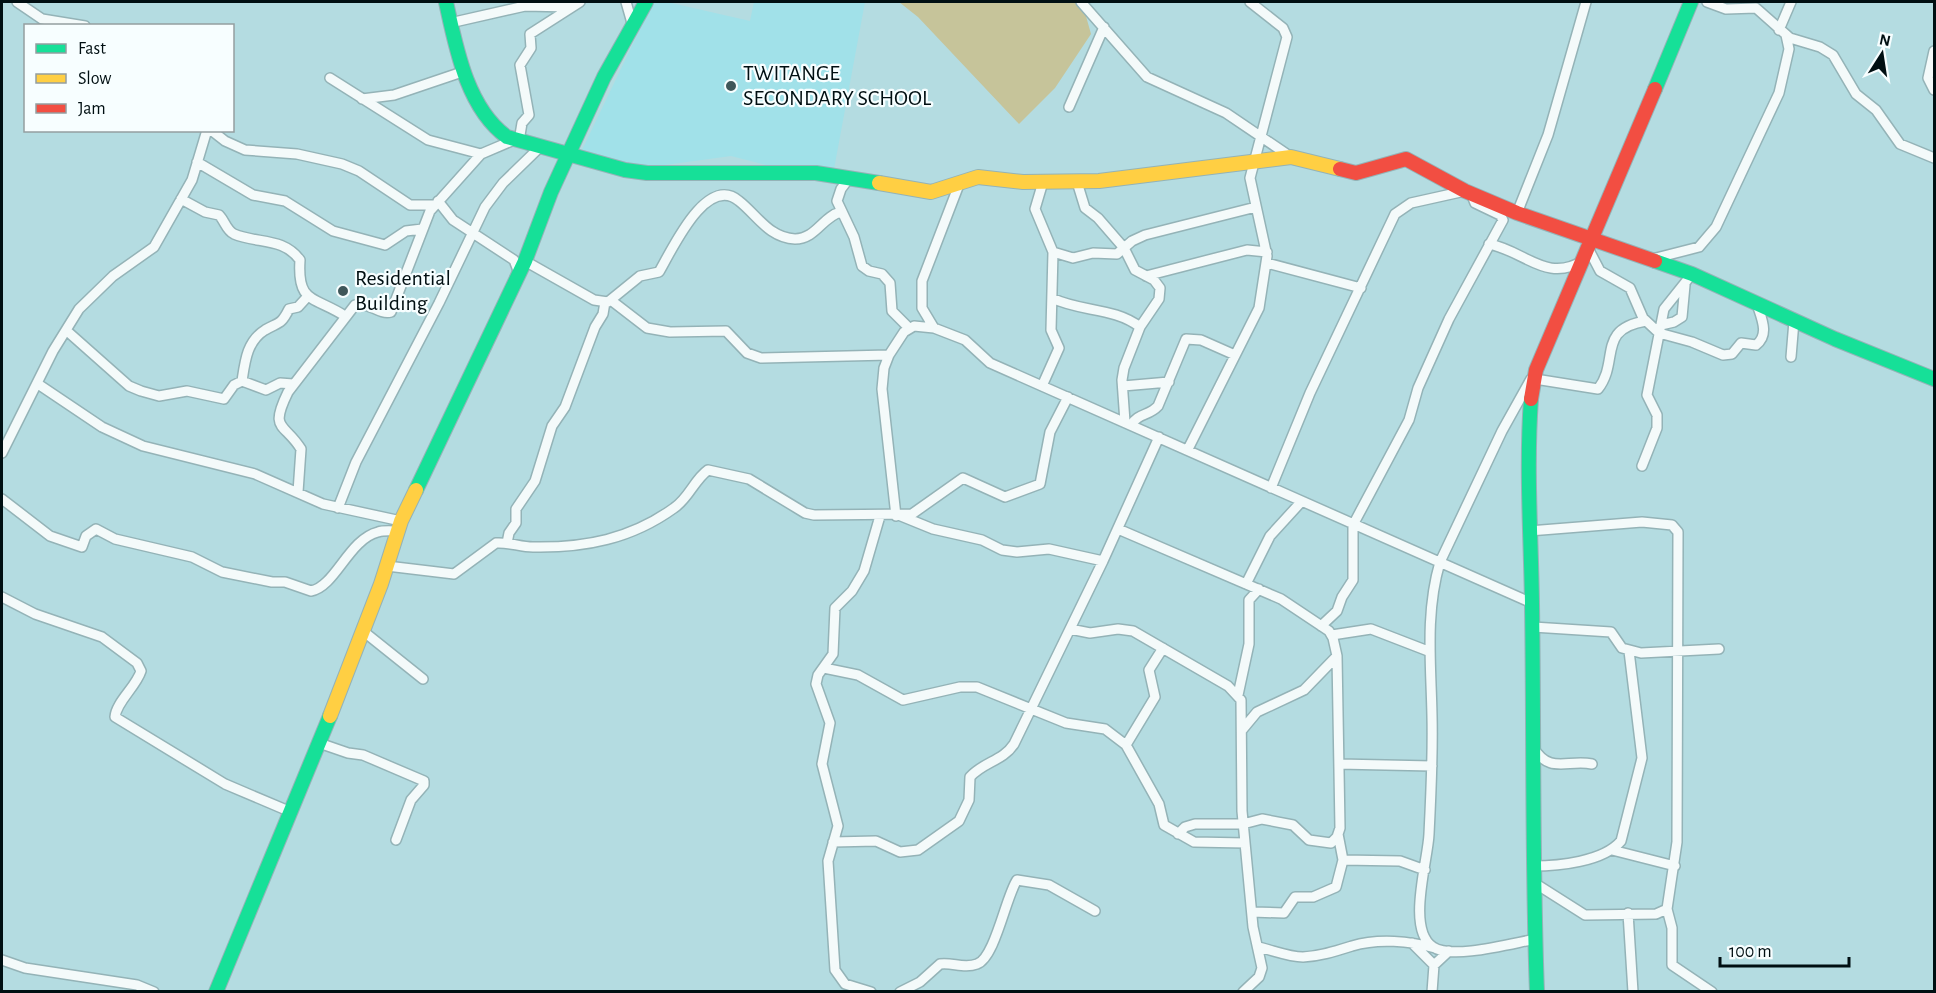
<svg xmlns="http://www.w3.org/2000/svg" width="1936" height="993" font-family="'Alegreya Sans',sans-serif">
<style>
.built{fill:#a1e1e9}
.green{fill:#c6c49a}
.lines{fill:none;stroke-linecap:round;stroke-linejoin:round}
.street-casing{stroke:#94b3b7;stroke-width:12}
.fast-casing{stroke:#94b3b7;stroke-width:16}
.slow-casing{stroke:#94b3b7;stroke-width:16}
.jam-casing{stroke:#94b3b7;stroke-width:16}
.street{stroke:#f4fafa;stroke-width:9}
.fast{stroke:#16e098;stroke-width:14}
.slow{stroke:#ffcf43;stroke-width:14}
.jam{stroke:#f24e42;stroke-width:14}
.poi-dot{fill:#3f575a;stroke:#f7feff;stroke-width:2}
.labels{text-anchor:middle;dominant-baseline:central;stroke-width:4.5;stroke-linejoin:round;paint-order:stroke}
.poi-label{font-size:22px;fill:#000f12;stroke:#f7feff;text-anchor:start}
</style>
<rect width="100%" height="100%" fill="#b4dce1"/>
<path class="built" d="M 653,2 L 667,2 L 750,21 L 754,2 L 865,2 L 834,169 L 770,166 L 731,156 L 650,167 L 581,152 Z"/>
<path class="green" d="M 899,2 L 1082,2 L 1091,34 L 1055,88 L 1019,124 L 918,17 Z"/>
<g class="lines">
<defs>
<path id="street" d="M 17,2 L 42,19 L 85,26
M 626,2 L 632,23
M 1081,2 L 1147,77 L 1226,113 L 1291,157
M 1707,2 L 1726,9 L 1756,8 L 1790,38 L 1820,47 L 1833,55 L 1856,94 L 1876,110 L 1900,144 L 1934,158
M 450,23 L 525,6 L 569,7
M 1779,30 L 1791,2
M 1934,51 L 1928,78 L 1934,90
M 330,78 L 428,140 L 481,154
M 362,99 L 394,95 L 465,71
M 1069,107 L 1104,27
M 211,130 L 225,141 L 245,150 L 297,154 L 342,164 L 359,171 L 410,205 L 434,205
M 519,141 L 522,123 L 529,115 L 520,65 L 531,48 L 530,34 L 580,2
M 197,162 L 253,195 L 285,201 L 333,231 L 385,245 L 406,231 L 422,229
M 850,177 L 841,189 L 837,201 L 854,237 L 862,266 L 869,271 L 882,274 L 890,283 L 892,311 L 909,328
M 1077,182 L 1085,208 L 1098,218 L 1124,248 L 1135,270 L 1154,280 L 1160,288 L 1159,299 L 1140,327 L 1124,368 L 1122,380 L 1125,422
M 181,199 L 205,212 L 219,215 C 225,221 226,230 234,234 C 258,244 283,237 300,260 C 297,304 314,296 345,316
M 438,201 L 453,220 L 514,260 L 519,273
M 1517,213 L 1548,135 L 1586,2
M 1489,244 C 1525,251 1547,284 1584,260
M 1589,250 L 1600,271 L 1630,288 L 1643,318 L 1659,333 L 1692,342 L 1723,355 L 1732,354 L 1741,343 L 1756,345 C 1770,335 1761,317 1757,304
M 1053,252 L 1073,258 L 1093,253 L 1117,254 L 1132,241 L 1145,235 L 1256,207
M 1652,259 L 1699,247 L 1716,227 L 1779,93 L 1789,49 L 1786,35
M 525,261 L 594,300 L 608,302 L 640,276 L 659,272 C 671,252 706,173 739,201 C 757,215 769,238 795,239 C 816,239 823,216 841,212
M 1267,263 L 1361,288
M 1146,276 L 1247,250 L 1267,252
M 1052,298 C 1080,312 1114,307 1140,327
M 612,301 L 647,328 L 670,332 L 726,331 L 747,353 L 761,358 L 889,355
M 1661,325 L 1674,322 L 1682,317 L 1685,285
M 934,328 L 922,308 L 922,281 L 960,182
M 67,331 L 129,386 L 141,391 L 159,396 L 187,391 L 224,399 L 234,385 L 242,381 L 266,390 L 280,383 L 293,384
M 1791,357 L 1794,321
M 1531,379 L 1502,431 L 1440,562 C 1425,613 1431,664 1432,716 C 1433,755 1431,794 1429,834 C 1428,861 1406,929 1433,947 C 1452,960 1513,943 1536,939
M 1535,379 L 1598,389 C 1620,361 1596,329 1646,321
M 242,381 C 245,361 247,341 265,330 C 279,322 281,325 289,309 L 298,307 L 308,296
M 38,384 L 102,427 L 143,446 L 255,474 L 323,504 L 401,521
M 1042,386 L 1059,348 L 1051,330 L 1053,252 L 1035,209 L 1043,182
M 1123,386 L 1169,382
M 1131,425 C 1138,413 1149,416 1158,406 L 1186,339 L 1201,340 L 1235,355
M 1188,449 L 1259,308 L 1267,256 L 1250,178 L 1287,37 L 1283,28 L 1250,2
M 2,453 L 53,351 L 79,309 L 113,276 L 154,247 L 192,180 L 207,130
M 1642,466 L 1657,428 L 1657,415 L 1647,395 L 1664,309 L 1692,274
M 1271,488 L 1310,393 L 1395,214 L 1411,203 L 1465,191
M 298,492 L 301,449 C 284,422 269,431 288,392 L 355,305 C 369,301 378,315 391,312 L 430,211 L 481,154 L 514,140
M 2,499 L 50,536 L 82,547 L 86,536 L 96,529 L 115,539 L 192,557 L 222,572 L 272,582 L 285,582 L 311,591 C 335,587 349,539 378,532 C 384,530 391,531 398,531
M 338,508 L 356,462 L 439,303 L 485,207 L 503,183 L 540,147
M 896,516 L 882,389 L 884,368 L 889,355 L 904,332 L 914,326 L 934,328 L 965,340 L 990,363 L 1532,603
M 901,516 L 933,529 L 982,540 L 1002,550 L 1017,552 L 1049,549 L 1103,561
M 1118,529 L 1281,599 L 1329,631 L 1333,638 L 1337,656 L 1340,828 L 1337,837 L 1331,843 L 1309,840 L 1293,825 L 1262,819 L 1243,824 L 1195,824 L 1185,827 L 1178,834
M 1529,531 L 1642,522 L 1672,525 L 1678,532 L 1677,842 L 1667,909 L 1656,914 L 1585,915 L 1533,882
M 507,543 L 509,533 L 516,523 L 516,509 L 535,481 L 552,426 L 565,407 L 595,327 L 603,314 L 605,302
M 387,566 L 454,574 L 496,543 C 509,542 520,547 533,547 C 585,548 631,539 674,508 C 689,498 694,480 708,470 L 749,479 L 805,513 L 814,515 L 912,514 L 963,478 L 1005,497 L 1040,484 L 1050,432 L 1068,397
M 1246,584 L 1270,536 L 1301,502
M 2,597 L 35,614 L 102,637 L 137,663 L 141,671 C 136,687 116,702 115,717 L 225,784 L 291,812
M 1321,626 L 1337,611 L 1342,597 L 1353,580 L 1353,525 L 1409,420 L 1418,388 L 1449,319 L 1503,220 L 1500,215 L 1475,203 L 1471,193
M 1533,627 L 1611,632 L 1622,648 L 1641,653 L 1719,649
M 1070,629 L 1090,633 L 1118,629 L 1133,631 L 1228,686 L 1241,700 L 1242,811 L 1253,927 L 1262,968 L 1259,977 L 1243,992
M 363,631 L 423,679
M 1332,635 L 1371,629 L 1428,651
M 824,668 L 858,675 L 903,700 L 960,687 L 977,687 L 1066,723 L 1105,729 L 1126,745 L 1159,804 L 1164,825 L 1194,842 L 1245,843
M 1238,695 L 1249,644 L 1249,600 L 1259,589
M 1242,730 L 1257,712 L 1304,690 L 1337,656
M 319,743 L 348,753 L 363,755 L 424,781 L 424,785 L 411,800 L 396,840
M 1126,745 L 1155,697 L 1149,670 L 1163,648
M 1533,747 C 1550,775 1567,759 1592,764
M 1339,764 L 1432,766
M 833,842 L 876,841 L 900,852 L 918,850 L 959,821 L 969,800 L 970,777 C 983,762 1003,761 1014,744 L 1103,561 L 1159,437
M 1612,850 L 1675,866
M 1343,860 L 1400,861 L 1425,870
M 1533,866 C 1558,866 1603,862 1621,841 L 1642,758 L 1629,651
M 1667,909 L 1672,928 L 1672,965 L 1712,992
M 1252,912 L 1284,913 L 1295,897 L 1313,897 L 1336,887 L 1343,860 L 1338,834
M 1628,913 L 1633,992
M 1412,943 L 1434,965
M 1258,947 C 1272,950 1289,957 1303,957 C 1321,956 1336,951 1352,946 C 1378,938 1410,941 1435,948
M 2,960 L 25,968 L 137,985 L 154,992
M 871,992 L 845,984 L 835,970 L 828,861 L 838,826 L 822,764 L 830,723 L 816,684 L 818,675 L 833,654 L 835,608 L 852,591 L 864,571 L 880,516
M 900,992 L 920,982 L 940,964 C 952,962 964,969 977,964 C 995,958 1006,896 1017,880 L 1049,885 L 1095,911
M 1432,992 L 1434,965 L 1449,951"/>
<path id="fast" d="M 446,2 C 456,48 467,108 507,137 L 625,170 L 647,173 L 816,173 L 879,183
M 1655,89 L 1691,2
M 1655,261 L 1692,274 L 1835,339 L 1934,379
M 1531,399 C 1526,468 1531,536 1532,604 C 1534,734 1532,863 1537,992
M 416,490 L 525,261 L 551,192 L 604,77 L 646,2
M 216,992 L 330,716"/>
<path id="slow" d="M 879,183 L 931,192 L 978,177 L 1023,182 L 1099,181 L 1291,157 L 1340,169
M 330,716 L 381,584 L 401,521 L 416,490"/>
<path id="jam" d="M 1340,169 L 1356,173 L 1406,159 L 1465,191 L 1517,213 L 1655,261
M 1531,399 L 1536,370 L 1655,89"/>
</defs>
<use href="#street" class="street-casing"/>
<use href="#fast" class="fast-casing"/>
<use href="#slow" class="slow-casing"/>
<use href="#jam" class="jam-casing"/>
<use href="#street" class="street"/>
<use href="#fast" class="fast"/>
<use href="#slow" class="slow"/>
<use href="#jam" class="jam"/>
</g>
<g class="poi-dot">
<circle cx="731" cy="86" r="6"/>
<circle cx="343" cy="291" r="6"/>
</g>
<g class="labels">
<g class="poi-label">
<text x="743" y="73">TWITANGE<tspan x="743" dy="25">SECONDARY SCHOOL</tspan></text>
<text x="355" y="278">Residential<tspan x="355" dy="25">Building</tspan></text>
</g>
</g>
<rect width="1936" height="993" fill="none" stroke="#000f12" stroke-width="6"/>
<rect x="24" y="24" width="210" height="108" fill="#f7feff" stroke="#949ea0" stroke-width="1.5"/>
<rect x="36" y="44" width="30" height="9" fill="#16e098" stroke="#949ea0" stroke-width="1.5"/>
<text x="78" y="54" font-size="18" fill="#000f12">Fast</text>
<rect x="36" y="74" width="30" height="9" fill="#ffcf43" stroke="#949ea0" stroke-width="1.5"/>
<text x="78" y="84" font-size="18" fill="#000f12">Slow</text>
<rect x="36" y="104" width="30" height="9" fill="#f24e42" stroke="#949ea0" stroke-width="1.5"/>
<text x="78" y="114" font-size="18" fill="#000f12">Jam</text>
<g transform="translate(1882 54) rotate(12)" stroke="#f7feff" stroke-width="4.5" paint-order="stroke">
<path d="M0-4.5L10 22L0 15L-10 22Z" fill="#000f12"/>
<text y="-9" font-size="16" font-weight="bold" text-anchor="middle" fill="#000f12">N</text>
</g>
<path d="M1720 957v9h129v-9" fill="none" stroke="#000f12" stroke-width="3"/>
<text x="1729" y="957" font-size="18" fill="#000f12" stroke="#f7feff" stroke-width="4.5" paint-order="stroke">100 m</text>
</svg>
